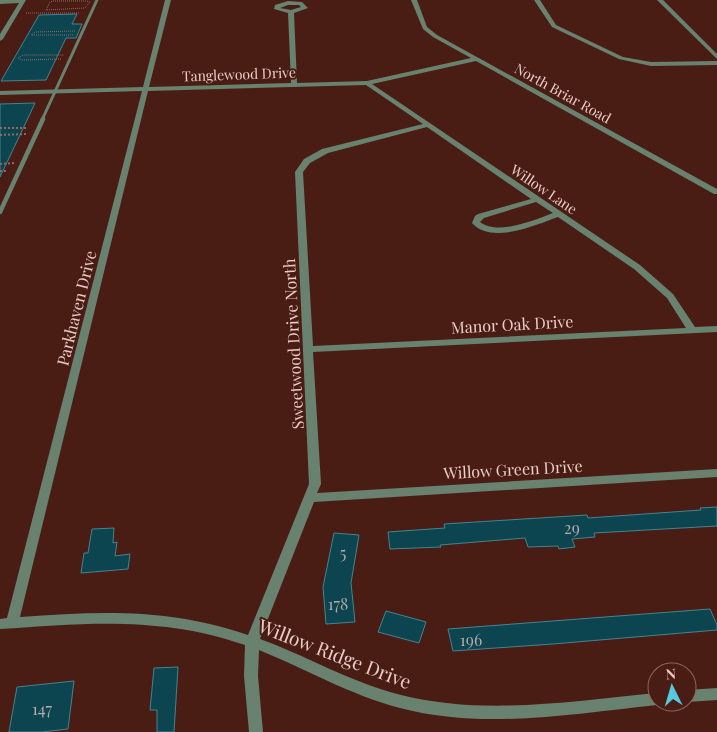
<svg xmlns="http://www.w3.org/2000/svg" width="717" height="732" font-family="'Playfair Display',serif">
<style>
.building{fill:#0c454f;stroke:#428492}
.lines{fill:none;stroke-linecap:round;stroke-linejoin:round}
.path-far1{stroke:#906961;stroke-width:1;stroke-dasharray:1 1;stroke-linecap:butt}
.path{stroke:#906961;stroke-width:2;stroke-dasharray:2 2;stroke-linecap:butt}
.service-far1{stroke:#68826f;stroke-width:3}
.service{stroke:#68826f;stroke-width:4.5}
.minor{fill:#68826f;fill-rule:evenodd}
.labels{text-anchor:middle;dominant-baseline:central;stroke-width:4;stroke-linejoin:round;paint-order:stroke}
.far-street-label{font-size:14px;fill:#e9cbc5;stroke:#4a1d14}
.street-label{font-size:16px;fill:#e9cbc5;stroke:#4a1d14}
.near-number-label{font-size:16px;fill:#b2aaa8}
.near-street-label{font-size:19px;fill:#e9cbc5;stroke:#4a1d14}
</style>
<rect width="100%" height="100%" fill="#4a1d14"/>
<path class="building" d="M 77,14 L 72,24 L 82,24 L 76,38 L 66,38 L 46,80 L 1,81 L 39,15 Z
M 35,103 L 28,118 L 0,177 L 0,104 Z
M 717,507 L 717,526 L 594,533 L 595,537 L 572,539 L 575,547 L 559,549 L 558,546 L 528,547 L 525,538 L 440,545 L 441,547 L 390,549 L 388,532 L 445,528 L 444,524 L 587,515 L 588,518 L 701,510 L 700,508 Z
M 114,528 L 113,543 L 117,542 L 115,556 L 130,554 L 128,569 L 81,573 L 84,553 L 88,553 L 92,529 Z
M 334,533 L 359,535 L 351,583 L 355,622 L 326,624 L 323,587 Z
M 710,609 L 717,625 L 717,630 L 553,644 L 453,651 L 448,629 Z
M 386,611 L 426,622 L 419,643 L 378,632 Z
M 178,667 L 174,732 L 157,732 L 157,710 L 150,710 L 154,668 Z
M 74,681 L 68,729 L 42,732 L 9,732 L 17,687 Z"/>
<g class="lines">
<path class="path-far1" d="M 53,1 L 86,1 L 90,2 L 85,8 L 46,10 L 50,2 Z
M 26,13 L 79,13
M 73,35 L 31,35 L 35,32 L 75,31
M 61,59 L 22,60 L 18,58 L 23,55 L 64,55"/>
<path class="path" d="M 0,128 L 28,128
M 0,135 L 26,134
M 0,164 L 14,163
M 0,171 L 8,171"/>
<path class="service-far1" d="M 42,120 L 97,0"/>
<path class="service" d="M 0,212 L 43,119"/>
<path class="minor" d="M 0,0 L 26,0 L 3,39 L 0,41 L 0,34 L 19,3 L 0,4 Z
M 165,0 L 171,0 L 149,87 L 291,83 L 288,13 L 274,9 L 275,5 L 288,1 L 302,2 L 308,8 L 294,13 L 297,83 L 367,81 L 471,58 L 433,37 L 423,29 L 411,0 L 417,0 L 427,27 L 437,35 L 717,189 L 717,194 L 714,194 L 476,61 L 372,84 L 640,265 L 673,294 L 695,327 L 717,326 L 717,332 L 313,352 L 321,484 L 317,493 L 717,469 L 717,477 L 314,502 L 260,639 C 307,656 352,683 401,695 C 485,716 572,701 657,693 L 657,702 L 663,702 L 662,703 L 657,705 C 572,714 483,730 400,708 C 350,695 306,669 259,650 L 258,676 L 263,732 L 249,732 L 244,676 L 245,645 C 162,616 86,623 0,629 L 0,619 L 7,618 L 142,91 L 0,95 L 0,91 L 143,87 ZM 288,5 L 299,5 L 301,7 L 291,10 L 280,8 ZM 366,85 L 423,124 L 322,149 L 304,159 L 295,172 L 309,484 L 248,635 C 170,608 101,611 20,617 L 148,91 ZM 427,127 L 531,199 L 478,214 L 475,216 L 472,223 C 492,245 535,225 558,217 L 634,269 L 667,298 L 686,328 L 313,346 L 303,172 L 310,163 L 328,153 ZM 536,202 L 553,213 C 534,220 498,236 480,222 L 484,218 Z
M 534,0 L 540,0 L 556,25 L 623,57 L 651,62 L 717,61 L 717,65 L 651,66 L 619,59 L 552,27 Z
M 657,0 L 663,0 L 717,54 L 717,59 Z
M 717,688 L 717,700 L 687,702 L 686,702 L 687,690 Z"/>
</g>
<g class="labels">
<g class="far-street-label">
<text transform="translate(239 74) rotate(-2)">Tanglewood Drive</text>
<text transform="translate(563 93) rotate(29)">North Briar Road</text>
<text transform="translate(544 189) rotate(34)">Willow Lane</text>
</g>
<g class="street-label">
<text transform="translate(76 308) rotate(-76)">Parkhaven Drive</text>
<text transform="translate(512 324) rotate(-3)">Manor Oak Drive</text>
<text transform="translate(293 344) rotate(-93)">Sweetwood Drive North</text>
<text transform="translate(513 469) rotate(-3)">Willow Green Drive</text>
</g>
<g class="near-number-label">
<text x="572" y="527">29</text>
<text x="343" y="552">5</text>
<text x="338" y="603">178</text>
<text x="471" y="639">196</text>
<text x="42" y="708">147</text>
</g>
<g class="near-street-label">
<text transform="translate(335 653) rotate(21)">Willow Ridge Drive</text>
</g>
</g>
<g transform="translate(672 687) rotate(355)"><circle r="24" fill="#4a1d14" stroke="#8a635b"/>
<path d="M0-4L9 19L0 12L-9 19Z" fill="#56c9e0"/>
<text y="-8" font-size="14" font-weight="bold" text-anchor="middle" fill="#e9cbc5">N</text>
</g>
</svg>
